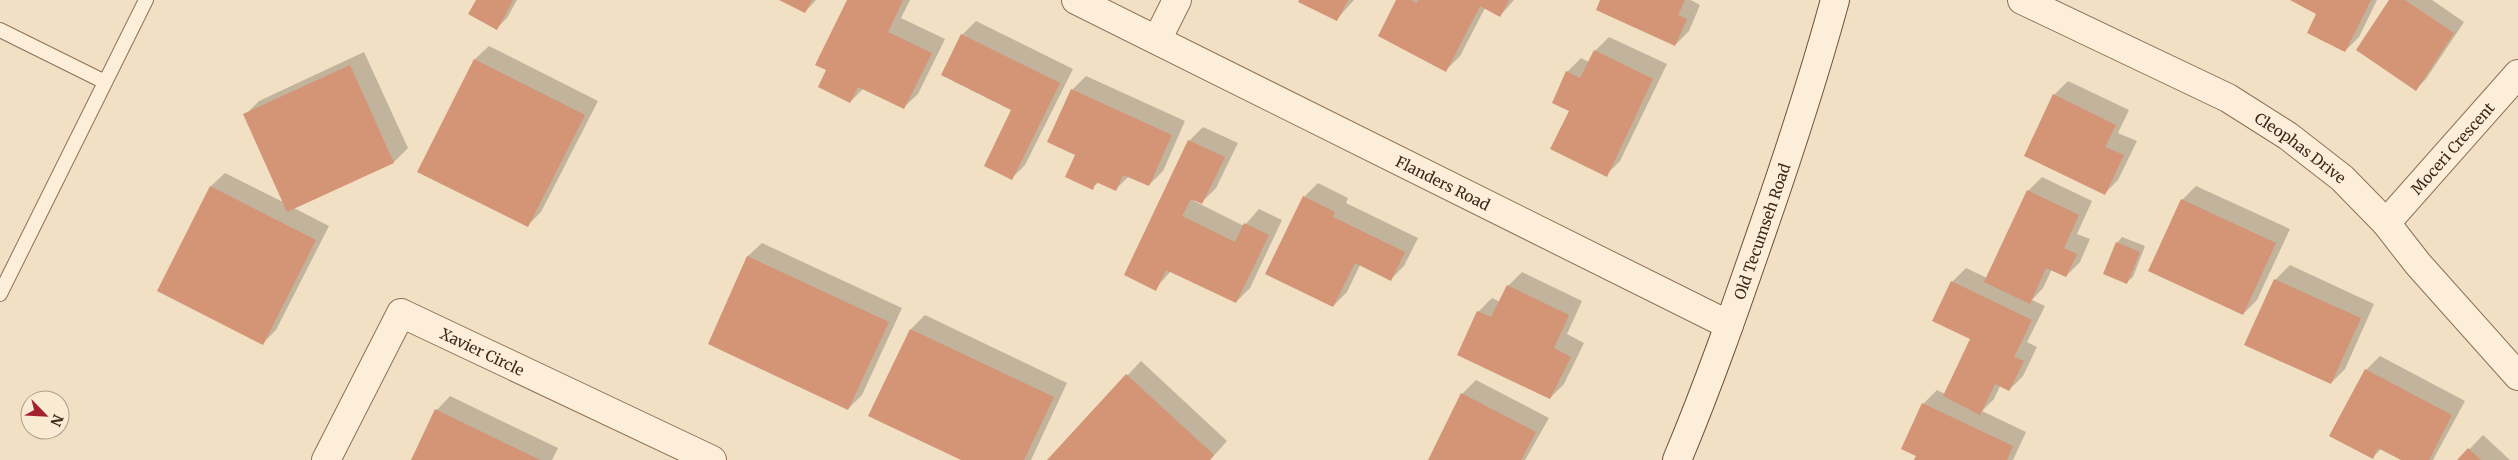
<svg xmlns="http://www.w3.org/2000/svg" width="2518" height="460" font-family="Merriweather,serif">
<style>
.shadow{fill:#0003}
.building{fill:#d49476}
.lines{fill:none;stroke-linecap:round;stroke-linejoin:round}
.lane-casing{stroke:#8f7058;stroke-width:16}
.street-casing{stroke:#8f7058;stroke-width:30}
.secondary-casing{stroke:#71513b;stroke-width:30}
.lane{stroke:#fceed8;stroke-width:14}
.street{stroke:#fceed8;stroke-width:28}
.secondary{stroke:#fceed8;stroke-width:28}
.labels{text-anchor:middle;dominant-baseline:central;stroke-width:4.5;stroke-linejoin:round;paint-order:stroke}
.street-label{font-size:15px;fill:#3d2a1d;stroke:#f9ead4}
</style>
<rect width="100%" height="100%" fill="#f2e0c4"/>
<path class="shadow" d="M 478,0 L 517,0 L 507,18 L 497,28 Z
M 781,0 L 816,0 L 805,12 Z
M 849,0 L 910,0 L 901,18 L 945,39 L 918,94 L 904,107 L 864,88 L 850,102 L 828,69 Z
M 1301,0 L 1354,0 L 1337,19 Z
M 1398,0 L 1514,0 L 1500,16 L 1485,8 L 1460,56 L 1446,70 Z
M 1602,0 L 1691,0 L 1700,5 L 1689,31 L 1675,45 Z
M 2293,0 L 2377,0 L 2359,37 L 2345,51 L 2318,13 Z
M 2391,0 L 2432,0 L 2464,22 L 2426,79 L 2416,89 Z
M 976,21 L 1073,69 L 1025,165 L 1011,179 L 1013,109 L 962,35 Z
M 1609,37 L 1667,64 L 1620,161 L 1606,175 L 1570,110 L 1567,72 L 1581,58 L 1589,62 L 1595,51 Z
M 489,46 L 598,101 L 541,212 L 527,226 L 475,59 Z
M 364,52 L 408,148 L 394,162 L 294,208 L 329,226 L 276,330 L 262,344 L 211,186 L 225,173 L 285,203 L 245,115 L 259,101 Z
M 1086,76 L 1185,121 L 1163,171 L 1149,185 L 1129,176 L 1116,189 L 1099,182 L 1092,188 L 1077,154 L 1072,90 Z
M 2068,81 L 2129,110 L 2118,133 L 2137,141 L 2118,180 L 2104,194 L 2054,95 Z
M 1203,127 L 1238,143 L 1216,188 L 1202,202 L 1195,199 L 1194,201 L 1244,226 L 1259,209 L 1282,220 L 1250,288 L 1236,302 L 1171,271 L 1155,289 L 1189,141 Z
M 2042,177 L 2092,201 L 2077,234 L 2090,239 L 2080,262 L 2066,276 L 2052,269 L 2043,288 L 2032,300 L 2045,306 L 2027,342 L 2037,347 L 2023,376 L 2009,390 L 2000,386 L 1994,399 L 1982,411 L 2026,432 L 2013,460 L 1916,460 L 1923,404 L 1937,390 L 1945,394 L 1972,339 L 1952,282 L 1966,268 L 1987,278 L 2028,191 Z
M 1318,183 L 1348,198 L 1346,203 L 1418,238 L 1404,266 L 1390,280 L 1360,265 L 1347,292 L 1333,306 L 1304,197 Z
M 2196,186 L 2290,229 L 2257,300 L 2243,314 L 2182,200 Z
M 2122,237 L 2145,246 L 2133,277 L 2127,282 L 2117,243 Z
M 762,243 L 902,308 L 862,395 L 848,409 L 710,343 L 748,256 Z
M 2290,265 L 2374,304 L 2345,369 L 2331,383 L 2246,344 L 2276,279 Z
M 1522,272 L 1582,301 L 1567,334 L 1584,343 L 1564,384 L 1550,398 L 1478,312 L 1492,298 L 1500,302 L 1508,286 Z
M 925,315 L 1067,383 L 1031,460 L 964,460 L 911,329 Z
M 2380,356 L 2465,401 L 2433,460 L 2404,460 L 2382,448 L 2372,458 L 2366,370 Z
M 1141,361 L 1227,441 L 1210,460 L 1048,460 Z
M 1476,380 L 1549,418 L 1525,460 L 1429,460 L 1462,394 Z
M 450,396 L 558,448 L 552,460 L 412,460 L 437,410 Z
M 2483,435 L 2510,460 L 2459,460 Z"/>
<path class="building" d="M 476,0 L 513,0 L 497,30 L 468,14 Z
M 779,0 L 812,0 L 805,13 Z
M 847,0 L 903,0 L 888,32 L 932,53 L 904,109 L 858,87 L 850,103 L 818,87 L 826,70 L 815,65 Z
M 1299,0 L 1348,0 L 1337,21 L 1298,2 Z
M 1396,0 L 1411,0 L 1417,3 L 1418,0 L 1509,0 L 1500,17 L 1480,6 L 1446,72 L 1378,36 Z
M 1600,0 L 1685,0 L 1678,15 L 1687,19 L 1675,46 L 1596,10 Z
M 2290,0 L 2371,0 L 2345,52 L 2307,33 L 2316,14 Z
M 2389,0 L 2405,0 L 2454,33 L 2416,91 L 2356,50 Z
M 961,34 L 1060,83 L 1012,180 L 984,166 L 1011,110 L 941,75 Z
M 1594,50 L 1653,79 L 1607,177 L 1550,149 L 1569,111 L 1552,103 L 1566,71 L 1580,78 Z
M 474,59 L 585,115 L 528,227 L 417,172 Z
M 350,65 L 394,163 L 287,212 L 243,114 Z
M 1071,89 L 1172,135 L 1149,186 L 1123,175 L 1116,191 L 1096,182 L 1093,190 L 1065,177 L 1075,155 L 1047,142 Z
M 2053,94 L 2116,125 L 2105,147 L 2124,155 L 2105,195 L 2024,156 Z
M 1188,140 L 1225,157 L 1202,204 L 1191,199 L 1182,216 L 1235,242 L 1244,223 L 1269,235 L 1236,303 L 1166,270 L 1156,291 L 1124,275 Z
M 210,186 L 316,240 L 263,345 L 157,291 Z
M 2027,190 L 2079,215 L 2064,248 L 2077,254 L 2066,277 L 2046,268 L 2030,304 L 1984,282 Z
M 1303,196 L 1335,212 L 1333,217 L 1405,252 L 1391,281 L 1355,263 L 1333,307 L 1265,274 Z
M 2181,199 L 2276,243 L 2243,315 L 2148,271 Z
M 2116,242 L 2140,252 L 2127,284 L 2103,274 Z
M 747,256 L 889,322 L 848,410 L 708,344 Z
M 2274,279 L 2361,318 L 2331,384 L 2244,345 Z
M 1951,281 L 2032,320 L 2014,357 L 2024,361 L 2009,391 L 1995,384 L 1980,415 L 1943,396 L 1970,339 L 1932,321 Z
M 1507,285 L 1569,315 L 1554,348 L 1571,357 L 1550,399 L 1457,355 L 1477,311 L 1491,317 Z
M 910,329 L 1054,397 L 1024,460 L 961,460 L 868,416 Z
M 2365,369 L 2452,415 L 2429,460 L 2401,460 L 2378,448 L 2373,459 L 2329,436 Z
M 1126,374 L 1214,455 L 1210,460 L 1047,460 Z
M 1461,393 L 1536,432 L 1521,460 L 1428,460 Z
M 1922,403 L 2013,446 L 2007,460 L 1914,460 L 1916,456 L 1901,449 Z
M 435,409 L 540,460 L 411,460 Z
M 2468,448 L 2481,460 L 2457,460 Z"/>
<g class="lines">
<defs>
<path id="lane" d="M 0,30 L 105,82
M 0,294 L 146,0"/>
<g id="street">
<path id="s1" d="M 1076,0 L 1729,325"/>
<path id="s2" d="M 2022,0 L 2228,98 L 2288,136 L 2342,178 L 2386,223 L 2418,264 L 2518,376"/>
<path d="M 1157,40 L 1177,0"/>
<path id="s3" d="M 2386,223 L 2518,74"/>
<path id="s4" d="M 326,460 L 401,313 L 712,460"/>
</g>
<g id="secondary">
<path id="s5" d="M 1677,460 C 1709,384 1736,306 1763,228 C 1789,153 1814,77 1835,0"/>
</g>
</defs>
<use href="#lane" class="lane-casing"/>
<use href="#street" class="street-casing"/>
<use href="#secondary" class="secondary-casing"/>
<use href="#lane" class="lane"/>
<use href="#street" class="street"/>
<use href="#secondary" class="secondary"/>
</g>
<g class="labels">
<g class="street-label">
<text stroke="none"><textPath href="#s2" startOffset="316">Cleophas Drive</textPath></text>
<text stroke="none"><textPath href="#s3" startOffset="100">Moceri Crescent</textPath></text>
<text stroke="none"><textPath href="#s1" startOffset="410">Flanders Road</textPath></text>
<text stroke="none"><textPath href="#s5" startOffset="244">Old Tecumseh Road</textPath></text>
<text stroke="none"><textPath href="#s4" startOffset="255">Xavier Circle</textPath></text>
</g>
</g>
<g transform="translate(45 415) rotate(114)"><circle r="24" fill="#f9ead4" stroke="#ae9d8b"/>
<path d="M0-4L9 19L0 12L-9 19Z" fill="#a42230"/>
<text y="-8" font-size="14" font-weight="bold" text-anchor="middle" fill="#3d2a1d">N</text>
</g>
</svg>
